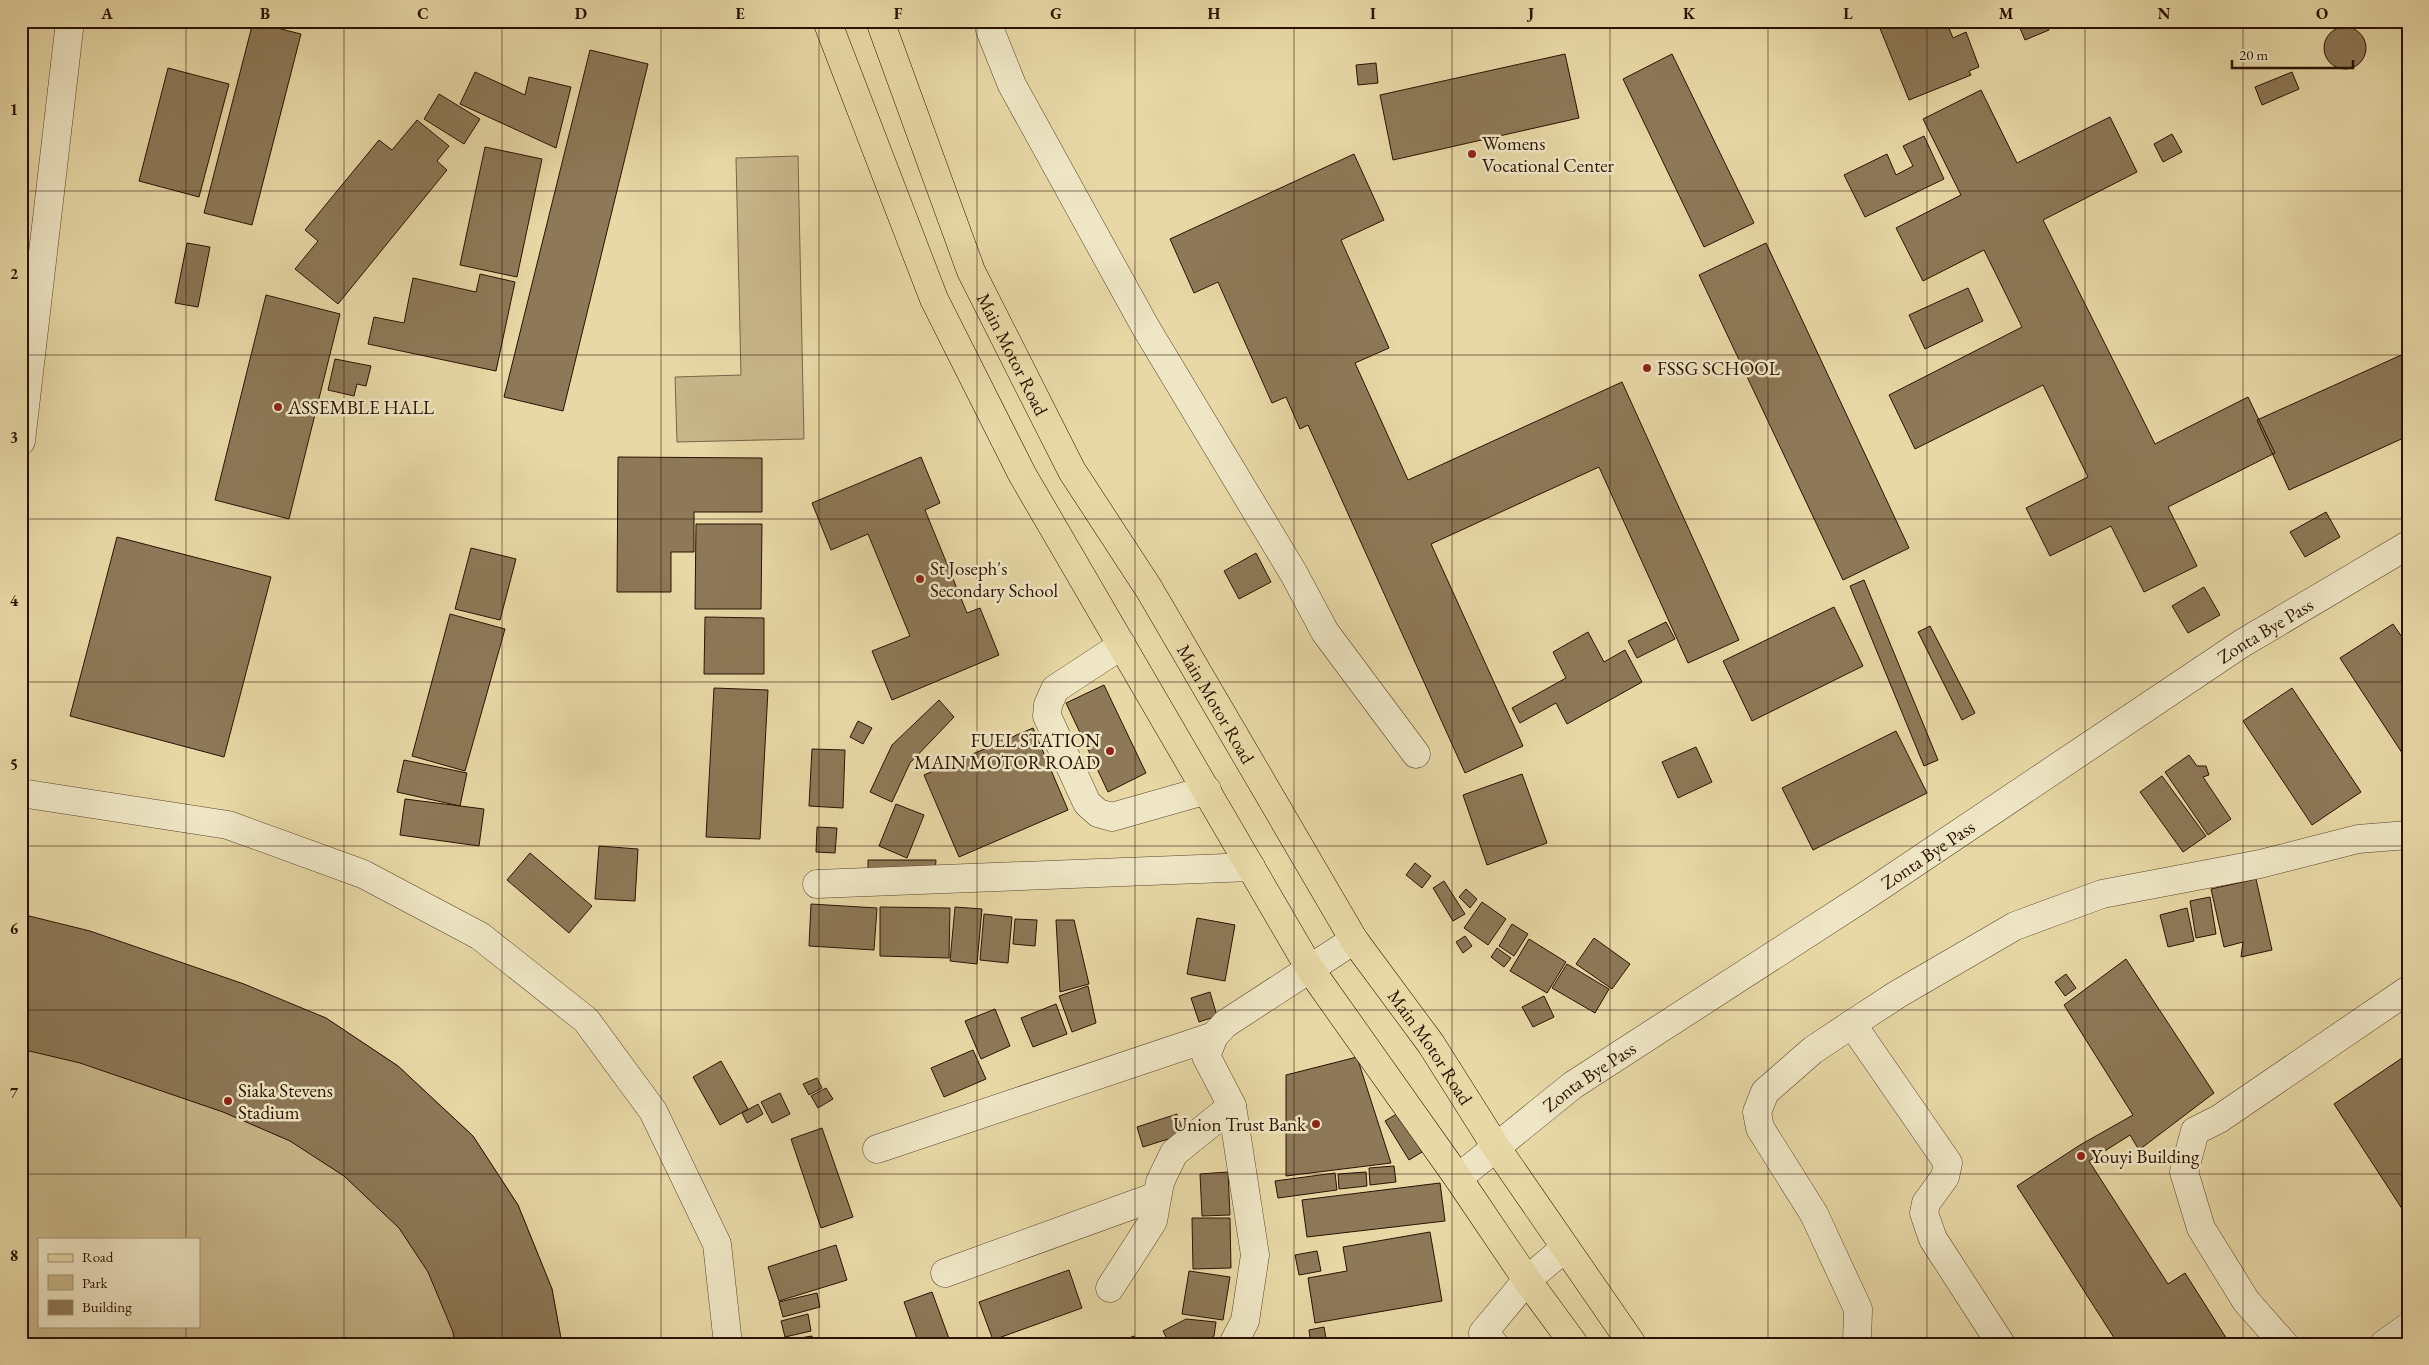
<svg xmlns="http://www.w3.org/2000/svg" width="2429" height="1365" font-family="'EB Garamond',serif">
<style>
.green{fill:#c7b68a;stroke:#796446;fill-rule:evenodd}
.building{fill:#8d7857;stroke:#2b1101}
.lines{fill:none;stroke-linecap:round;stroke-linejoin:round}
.minor-casing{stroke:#5a432a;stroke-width:29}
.major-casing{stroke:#2b1101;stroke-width:29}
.minor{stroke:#efe6c5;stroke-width:28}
.major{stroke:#e7d8a6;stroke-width:28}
.grid{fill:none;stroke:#2b1101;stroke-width:1;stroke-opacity:0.55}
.poi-dot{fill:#8f2418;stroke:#efe6c5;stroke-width:2}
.labels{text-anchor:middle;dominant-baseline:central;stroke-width:5;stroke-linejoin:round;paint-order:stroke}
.poi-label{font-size:19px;fill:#2b1101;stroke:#efe6c5;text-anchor:start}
.street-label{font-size:19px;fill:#2b1101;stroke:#efe6c5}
.neatline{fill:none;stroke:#2b1101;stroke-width:2}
.grid-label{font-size:16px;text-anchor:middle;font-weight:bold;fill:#2b1101}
</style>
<rect width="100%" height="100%" fill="#e7d8a6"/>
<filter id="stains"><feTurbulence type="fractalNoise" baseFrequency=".004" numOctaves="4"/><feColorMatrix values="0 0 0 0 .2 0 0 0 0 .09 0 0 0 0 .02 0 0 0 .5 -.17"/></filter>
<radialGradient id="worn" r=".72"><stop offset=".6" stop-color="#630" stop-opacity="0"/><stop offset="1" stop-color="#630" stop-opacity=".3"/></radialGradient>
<path class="green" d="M 798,156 L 804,439 L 677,442 L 675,377 L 741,375 L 736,158 Z
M 21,914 L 326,1018 L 398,1066 L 473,1136 L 518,1205 L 552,1289 L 562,1344 L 21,1344 ZM 39,1239 L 199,1239 L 199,1326 L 39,1326 Z"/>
<path class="building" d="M 1877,21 L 1946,21 L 1953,38 L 1966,32 L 1979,67 L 1969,71 L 1971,75 L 1909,100 Z
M 2017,21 L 2045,21 L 2049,30 L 2025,40 Z
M 253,22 L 301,34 L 252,225 L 204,213 Z
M2324 48a21 21 0 1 1 42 0a21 21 0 1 1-42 0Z
M 590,50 L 648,64 L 563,411 L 504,397 Z
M 1565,54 L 1579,118 L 1393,160 L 1380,95 Z
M 1672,54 L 1754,223 L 1704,247 L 1623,79 Z
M 1376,63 L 1378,83 L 1358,85 L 1356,65 Z
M 168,68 L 229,84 L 199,197 L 139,181 Z
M 475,72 L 525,95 L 529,77 L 571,87 L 556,148 L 460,104 Z
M 2292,72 L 2299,89 L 2262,105 L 2255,87 Z
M 1981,90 L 2017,163 L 2110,117 L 2137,172 L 2043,220 L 2155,444 L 2248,397 L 2275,453 L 2168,507 L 2197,566 L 2144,592 L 2111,526 L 2050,556 L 2026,508 L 2088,477 L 2043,385 L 1915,449 L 1889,395 L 2022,327 L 1984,250 L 1923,281 L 1896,228 L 1961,195 L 1923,119 Z
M 439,94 L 480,119 L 464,144 L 424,119 Z
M 417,120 L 449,146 L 437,161 L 447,170 L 338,304 L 295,269 L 318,241 L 305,230 L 379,140 L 392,150 Z
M 2172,134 L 2182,152 L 2163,162 L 2154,144 Z
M 1924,136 L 1944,179 L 1865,217 L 1844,175 L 1887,154 L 1896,175 L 1913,166 L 1903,146 Z
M 485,147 L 542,159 L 517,277 L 460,265 Z
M 1354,154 L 1384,220 L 1341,240 L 1389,348 L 1355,363 L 1408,480 L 1622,382 L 1739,640 L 1688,663 L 1599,467 L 1431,544 L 1523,746 L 1465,773 L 1308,425 L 1300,429 L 1286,397 L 1272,403 L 1218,282 L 1194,293 L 1170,239 Z
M 187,243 L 210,247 L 198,307 L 175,303 Z
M 1766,243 L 1909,548 L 1843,580 L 1699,275 Z
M 480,274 L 515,282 L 496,371 L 368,344 L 374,317 L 404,323 L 413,278 L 476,292 Z
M 1968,288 L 1983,321 L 1925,349 L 1909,315 Z
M 266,295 L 340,314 L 289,519 L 215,500 Z
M 2408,352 L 2408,436 L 2289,490 L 2257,420 Z
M 335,359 L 371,366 L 366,386 L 357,384 L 354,396 L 328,390 Z
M 618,457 L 762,458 L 762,512 L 694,512 L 694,552 L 671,552 L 671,592 L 617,592 Z
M 921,457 L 940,503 L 925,510 L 967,613 L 980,608 L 999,655 L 892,700 L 872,651 L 910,636 L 868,534 L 831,550 L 812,503 Z
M 2326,512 L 2340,537 L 2305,557 L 2290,532 Z
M 696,524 L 762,524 L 761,609 L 695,609 Z
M 117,537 L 271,577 L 224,757 L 70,716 Z
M 471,548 L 516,559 L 500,620 L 455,609 Z
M 1256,553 L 1271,582 L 1239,599 L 1224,571 Z
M 1864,580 L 1938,760 L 1924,766 L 1850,586 Z
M 2204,587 L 2220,615 L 2188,633 L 2172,606 Z
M 1834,607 L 1863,666 L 1752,721 L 1723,661 Z
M 450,614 L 505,629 L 465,771 L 412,756 Z
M 705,617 L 764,618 L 764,674 L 704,674 Z
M 1666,622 L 1675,639 L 1637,658 L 1628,641 Z
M 2393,624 L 2408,646 L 2408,762 L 2340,658 Z
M 1930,626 L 1975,713 L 1962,720 L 1918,632 Z
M 1588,632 L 1604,662 L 1625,650 L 1642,682 L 1567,724 L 1556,703 L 1520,723 L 1512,708 L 1566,678 L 1553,652 Z
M 1104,685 L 1146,773 L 1108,792 L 1066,703 Z
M 714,688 L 768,690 L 760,839 L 706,837 Z
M 2292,688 L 2361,792 L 2312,825 L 2243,721 Z
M 939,700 L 954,717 L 910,763 L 892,802 L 870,792 L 892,745 Z
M 858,721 L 872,728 L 863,744 L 850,737 Z
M 1033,728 L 1068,810 L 959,857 L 924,775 Z
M 1896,731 L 1927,793 L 1813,850 L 1782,788 Z
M 1696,747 L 1712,782 L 1678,798 L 1662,762 Z
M 812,749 L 845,750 L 843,808 L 809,806 Z
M 2189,755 L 2197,766 L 2206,766 L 2209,775 L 2203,777 L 2231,819 L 2208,835 L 2165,772 Z
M 404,760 L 467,773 L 460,806 L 397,792 Z
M 1522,774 L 1547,843 L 1487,865 L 1463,795 Z
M 2162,776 L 2206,836 L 2183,852 L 2140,792 Z
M 405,799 L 484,809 L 479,846 L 400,835 Z
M 896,804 L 924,815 L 907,858 L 879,846 Z
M 817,827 L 837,828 L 835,853 L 816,852 Z
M 599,846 L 638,849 L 635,901 L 595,899 Z
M 530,853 L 592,906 L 569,933 L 507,880 Z
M 868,860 L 936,860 L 935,874 L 868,874 Z
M 1415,863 L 1431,876 L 1422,888 L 1406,875 Z
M 2256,879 L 2272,950 L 2241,957 L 2243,942 L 2224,947 L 2211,889 Z
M 1444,881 L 1465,914 L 1453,921 L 1433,888 Z
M 1466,889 L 1477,899 L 1470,908 L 1459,897 Z
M 2210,897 L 2216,934 L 2196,938 L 2190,901 Z
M 1482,902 L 1506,919 L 1488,945 L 1464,928 Z
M 811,904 L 877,908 L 874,950 L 809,946 Z
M 880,907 L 950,908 L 949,958 L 880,956 Z
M 955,907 L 982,909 L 977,964 L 950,961 Z
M 2187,908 L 2194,941 L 2168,947 L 2160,915 Z
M 21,914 L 90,931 L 244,984 L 326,1018 L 398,1066 L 473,1136 L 518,1205 L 552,1289 L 562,1344 L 455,1344 L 453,1332 L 428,1272 L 399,1228 L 344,1176 L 290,1141 L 223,1112 L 80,1063 L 21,1049 Z
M 984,914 L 1012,917 L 1008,963 L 980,960 Z
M 1197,918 L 1235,925 L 1225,981 L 1187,974 Z
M 1015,919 L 1037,920 L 1035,946 L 1013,944 Z
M 1056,920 L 1074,920 L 1089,984 L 1060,992 Z
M 1512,924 L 1528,934 L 1514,956 L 1499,946 Z
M 1465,936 L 1472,946 L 1463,953 L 1456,942 Z
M 1594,938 L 1630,964 L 1612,989 L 1576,964 Z
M 1529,939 L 1566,962 L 1547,993 L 1510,971 Z
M 1497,948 L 1511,958 L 1504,967 L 1491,957 Z
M 2126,959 L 2214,1093 L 2139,1150 L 2130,1135 L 2089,1161 L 2168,1284 L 2185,1273 L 2230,1344 L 2118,1344 L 2017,1186 L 2080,1145 L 2133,1115 L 2064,1005 Z
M 1567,964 L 1609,989 L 1595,1013 L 1552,988 Z
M 2066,974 L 2076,988 L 2065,996 L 2055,982 Z
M 1088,986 L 1096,1023 L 1072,1032 L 1059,996 Z
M 1210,992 L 1217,1016 L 1199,1022 L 1191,998 Z
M 1544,996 L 1554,1017 L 1533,1027 L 1522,1007 Z
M 1056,1004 L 1067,1034 L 1033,1047 L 1021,1018 Z
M 995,1009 L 1010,1046 L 981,1059 L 965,1021 Z
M 973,1050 L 986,1079 L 944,1097 L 931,1068 Z
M 2408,1054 L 2408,1218 L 2334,1104 Z
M 1357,1057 L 1391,1163 L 1286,1176 L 1286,1075 Z
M 721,1061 L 748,1109 L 720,1125 L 693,1077 Z
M 817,1078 L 822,1088 L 809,1095 L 803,1084 Z
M 826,1088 L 833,1099 L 818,1108 L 811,1096 Z
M 780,1093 L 790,1114 L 772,1123 L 761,1102 Z
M 758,1104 L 763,1114 L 747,1123 L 742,1113 Z
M 1403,1110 L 1427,1149 L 1409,1160 L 1385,1121 Z
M 1177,1114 L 1184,1134 L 1143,1147 L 1137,1127 Z
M 822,1128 L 853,1217 L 821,1228 L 791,1139 Z
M 1394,1166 L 1396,1182 L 1370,1185 L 1369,1168 Z
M 1228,1172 L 1230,1215 L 1202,1216 L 1200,1174 Z
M 1366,1172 L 1367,1186 L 1339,1189 L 1338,1174 Z
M 1335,1173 L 1337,1190 L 1278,1198 L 1275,1181 Z
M 1440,1183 L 1445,1221 L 1307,1237 L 1302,1200 Z
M 1192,1218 L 1230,1218 L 1231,1268 L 1193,1269 Z
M 1430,1232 L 1442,1301 L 1315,1323 L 1308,1278 L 1347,1271 L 1343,1247 Z
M 836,1245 L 847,1280 L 779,1301 L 768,1267 Z
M 1317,1251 L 1321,1271 L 1299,1275 L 1295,1255 Z
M 1069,1270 L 1082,1308 L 993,1340 L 979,1302 Z
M 1189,1271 L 1230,1277 L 1223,1320 L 1182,1314 Z
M 932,1292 L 951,1344 L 919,1344 L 904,1302 Z
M 817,1293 L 820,1307 L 783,1317 L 779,1302 Z
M 808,1314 L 811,1331 L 785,1337 L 781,1321 Z
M 1186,1319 L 1216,1322 L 1214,1336 L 1204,1344 L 1170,1344 L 1163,1331 Z
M 1324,1327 L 1327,1344 L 1311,1344 L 1309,1330 Z
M 812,1336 L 813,1344 L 783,1344 L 782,1341 Z
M 1134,1336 L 1138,1344 L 1114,1344 Z"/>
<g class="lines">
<defs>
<g id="minor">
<path d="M 991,21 L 990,30 L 1012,85 L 1146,328 L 1294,574 L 1325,632 L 1416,754"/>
<path d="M 21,441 L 70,21"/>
<path d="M 1122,645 L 1055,689 L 1048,705 L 1047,716 L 1087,803 L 1098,813 L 1112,817 L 1207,790"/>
<path d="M 21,793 L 228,825 L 363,874 L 480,936 L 586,1020 L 653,1111 L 717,1244 L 728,1344"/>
<path d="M 817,884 L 1251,867"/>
<path d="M 1852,1024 L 1948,1163 L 1945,1177 L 1926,1203 L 1924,1213 L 1933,1239 L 2001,1344"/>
<path d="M 877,1149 L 1214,1036"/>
<path id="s1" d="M 1458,1178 L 1573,1085 L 1870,893 L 2241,644 L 2408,545"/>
<path d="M 945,1273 L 1157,1196"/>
<path d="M 1110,1288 L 1153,1221 L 1160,1182 L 1174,1153 L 1232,1106"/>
<path d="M 1233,1344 L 1245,1321 L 1255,1255 L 1232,1106 L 1206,1056 L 1214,1036 L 1225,1024 L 1354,940"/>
<path d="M 1494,1344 L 1483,1333 L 1527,1280 L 1565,1248"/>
<path d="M 1857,1344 L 1858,1309 L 1814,1214 L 1760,1128 L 1757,1112 L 1765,1092 L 1813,1050 L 1852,1024 L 1898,994 L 2015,926 L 2102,894 L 2260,864 L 2358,839 L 2408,835"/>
<path d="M 2284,1344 L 2246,1301 L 2201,1228 L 2184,1172 L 2195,1131 L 2219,1119 L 2408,990"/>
<path d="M 2384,1344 L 2408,1327"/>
</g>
<g id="major">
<path d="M 827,21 L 934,299 L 1022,474 L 1310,969 L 1458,1178 L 1527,1280 L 1574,1344"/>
<path id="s2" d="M 880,21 L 971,271 L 1072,471 L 1149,589 L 1354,940 L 1431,1044 L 1496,1147 L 1632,1344"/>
</g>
</defs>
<use href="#minor" class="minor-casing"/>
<use href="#major" class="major-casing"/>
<use href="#minor" class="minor"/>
<use href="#major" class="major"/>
</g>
<path class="grid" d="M 186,21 L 186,1239M 344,21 L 344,1344M 502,21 L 502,1344M 661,21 L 661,1344M 819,21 L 819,1344M 977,21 L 977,1344M 1135,21 L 1135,1344M 1294,21 L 1294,1344M 1452,21 L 1452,1344M 1610,21 L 1610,1344M 1768,21 L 1768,1344M 1927,21 L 1927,1344M 2085,21 L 2085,1344M 2243,21 L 2243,1344M 21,191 L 2408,191M 21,355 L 2408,355M 21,519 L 2408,519M 21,682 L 2408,682M 21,846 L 2408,846M 21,1010 L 2408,1010M 21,1174 L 2408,1174M 186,1326 L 186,1344"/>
<g class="poi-dot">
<circle cx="1472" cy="154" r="5"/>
<circle cx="1647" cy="368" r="5"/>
<circle cx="278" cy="407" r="5"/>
<circle cx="920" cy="579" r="5"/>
<circle cx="1110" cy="751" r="5"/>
<circle cx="228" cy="1101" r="5"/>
<circle cx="1316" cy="1124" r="5"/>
<circle cx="2081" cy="1156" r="5"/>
</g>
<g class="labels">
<g class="poi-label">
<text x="1482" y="143">Womens<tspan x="1482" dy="22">Vocational Center</tspan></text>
<text x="1657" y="368">FSSG SCHOOL</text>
<text x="288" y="407">ASSEMBLE HALL</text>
<text x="930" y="568">St Joseph's<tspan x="930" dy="22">Secondary School</tspan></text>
<text x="1100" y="740" text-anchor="end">FUEL STATION<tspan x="1100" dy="22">MAIN MOTOR ROAD</tspan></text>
<text x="238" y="1090">Siaka Stevens<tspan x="238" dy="22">Stadium</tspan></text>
<text x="1306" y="1124" text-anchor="end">Union Trust Bank</text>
<text x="2091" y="1156">Youyi Building</text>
</g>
<g class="street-label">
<text stroke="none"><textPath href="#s2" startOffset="359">Main Motor Road</textPath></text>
<text stroke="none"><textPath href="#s1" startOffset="976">Zonta Bye Pass</textPath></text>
<text stroke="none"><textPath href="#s2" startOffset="764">Main Motor Road</textPath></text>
<text stroke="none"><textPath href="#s1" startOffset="571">Zonta Bye Pass</textPath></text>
<text stroke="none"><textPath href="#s2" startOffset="1169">Main Motor Road</textPath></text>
<text stroke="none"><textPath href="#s1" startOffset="166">Zonta Bye Pass</textPath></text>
</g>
</g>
<rect width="2429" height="1365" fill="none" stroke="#e7d8a6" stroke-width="55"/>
<rect x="38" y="1238" width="162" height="90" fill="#efe6c5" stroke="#a19177"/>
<rect x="48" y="1254" width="25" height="8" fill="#e7d8a6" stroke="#a19177"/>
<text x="82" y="1262" font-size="15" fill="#2b1101">Road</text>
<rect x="48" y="1275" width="25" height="15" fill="#c7b68a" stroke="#a19177"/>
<text x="82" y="1288" font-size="15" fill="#2b1101">Park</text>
<rect x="48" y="1300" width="25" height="15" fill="#8d7857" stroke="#a19177"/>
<text x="82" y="1312" font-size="15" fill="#2b1101">Building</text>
<path d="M2232 60v8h121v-8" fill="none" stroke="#2b1101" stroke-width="2.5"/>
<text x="2239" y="60" font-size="15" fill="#2b1101" stroke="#efe6c5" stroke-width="4" paint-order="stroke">20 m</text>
<rect x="28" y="28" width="2374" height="1310" class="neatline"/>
<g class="grid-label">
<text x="107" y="19">A</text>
<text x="265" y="19">B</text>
<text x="423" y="19">C</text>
<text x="581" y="19">D</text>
<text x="740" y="19">E</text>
<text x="898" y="19">F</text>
<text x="1056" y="19">G</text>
<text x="1214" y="19">H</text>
<text x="1373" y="19">I</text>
<text x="1531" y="19">J</text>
<text x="1689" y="19">K</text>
<text x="1848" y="19">L</text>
<text x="2006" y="19">M</text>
<text x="2164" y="19">N</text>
<text x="2322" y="19">O</text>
<text x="14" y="115">1</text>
<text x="14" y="279">2</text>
<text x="14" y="443">3</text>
<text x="14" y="606">4</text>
<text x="14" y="770">5</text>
<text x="14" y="934">6</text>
<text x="14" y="1098">7</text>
<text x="14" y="1261">8</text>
</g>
<rect width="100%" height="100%" filter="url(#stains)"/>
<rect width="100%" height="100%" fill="url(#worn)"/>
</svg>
